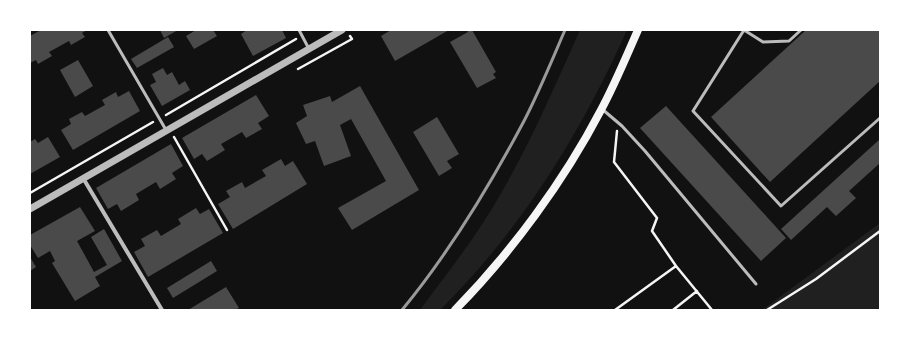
<svg xmlns="http://www.w3.org/2000/svg" width="910" height="340" font-family="'Archivo Narrow',sans-serif">
<style>
.green{fill:#202020}
.building{fill:#4a4a4a}
.lines{fill:none;stroke-linecap:round;stroke-linejoin:round}
.path{stroke:#f5f5f5;stroke-width:2.5}
.service{stroke:#bcbcbc;stroke-width:3}
.minor{stroke:#bcbcbc;stroke-width:4}
.tertiary{stroke:#bcbcbc;stroke-width:7}
.secondary{stroke:#f5f5f5;stroke-width:8}
.rail{stroke:#9a9a9a;stroke-width:3}
</style>
<rect width="100%" height="100%" fill="#111"/>
<path class="green" d="M 580,30 L 627,30 C 581,133 521,230 440,310 L 420,310 C 447,273 477,236 500,195 C 531,142 555,86 580,30 Z
M 880,223 L 880,310 L 762,310 Z"/>
<path class="building" d="M 41,30 L 87,30 L 82,33 L 85,37 L 71,45 L 69,41 L 49,52 L 52,56 L 38,64 L 36,60 L 30,63 L 30,36 Z
M 160,30 L 178,30 L 164,38 Z
M 196,30 L 213,30 L 217,36 L 194,49 L 186,36 Z
M 247,30 L 282,30 L 286,38 L 253,56 L 241,34 Z
M 391,30 L 449,30 L 395,61 L 381,36 Z
M 467,30 L 472,30 L 496,72 L 493,74 L 496,78 L 477,88 L 450,42 L 468,32 Z
M 806,30 L 880,30 L 880,81 L 770,182 L 711,117 Z
M 168,37 L 174,47 L 137,68 L 131,59 Z
M 78,60 L 93,86 L 75,97 L 60,70 Z
M 163,68 L 167,75 L 172,72 L 179,85 L 185,81 L 190,90 L 162,106 L 150,85 L 156,82 L 152,74 Z
M 360,86 L 419,190 L 352,230 L 338,208 L 386,181 L 351,119 L 340,125 L 351,156 L 324,166 L 315,141 L 306,144 L 296,123 L 307,116 L 303,105 L 330,96 L 332,102 Z
M 129,91 L 140,111 L 73,150 L 61,130 L 71,124 L 69,119 L 82,112 L 85,116 L 105,105 L 102,100 L 116,92 L 118,97 Z
M 256,95 L 269,116 L 258,123 L 262,129 L 246,138 L 242,132 L 221,144 L 225,150 L 207,161 L 202,154 L 194,159 L 182,138 Z
M 666,106 L 786,238 L 761,261 L 640,128 Z
M 437,117 L 459,154 L 447,161 L 452,168 L 439,176 L 413,132 Z
M 48,137 L 60,157 L 30,174 L 30,142 L 35,139 L 38,143 Z
M 880,139 L 880,163 L 849,191 L 856,198 L 836,216 L 827,207 L 791,240 L 781,229 Z
M 171,144 L 183,166 L 172,173 L 176,179 L 160,189 L 156,182 L 136,194 L 139,200 L 121,211 L 117,204 L 108,209 L 96,188 Z
M 281,159 L 285,166 L 293,161 L 307,184 L 233,229 L 218,204 L 230,197 L 226,191 L 242,182 L 245,188 L 266,176 L 262,170 Z
M 80,207 L 95,231 L 77,241 L 94,272 L 107,265 L 91,237 L 104,229 L 122,261 L 95,277 L 100,286 L 75,301 L 52,263 L 55,261 L 50,251 L 38,258 L 30,245 L 30,235 Z
M 196,208 L 200,214 L 209,209 L 223,233 L 148,277 L 134,252 L 145,246 L 141,239 L 157,230 L 161,236 L 181,224 L 178,219 Z
M 30,257 L 36,267 L 30,271 Z
M 211,261 L 217,271 L 173,298 L 167,288 Z
M 226,287 L 239,308 L 235,310 L 188,310 Z"/>
<g class="lines">
<path class="path" d="M 298,69 L 352,39 L 350,36
M 166,115 L 296,39
M 174,137 L 227,230
M 30,193 L 153,122
M 676,266 L 712,310
M 615,310 L 676,266 L 652,231 L 657,218 L 614,162 L 617,131
M 673,310 L 697,291
M 767,310 L 816,279 L 880,231"/>
<path class="service" d="M 108,30 L 166,130
M 299,30 L 309,49
M 744,30 L 693,111 L 781,206 L 880,118
M 744,30 L 763,42 L 789,41 L 801,30
M 602,109 L 622,126 L 645,151 L 756,284"/>
<path class="minor" d="M 83,178 L 162,310"/>
<path class="tertiary" d="M 30,209 L 342,30"/>
<path class="secondary" d="M 455,310 C 511,253 564,181 601,110 C 615,84 626,57 638,30"/>
<path class="rail" d="M 402,310 C 449,253 489,187 524,121 C 539,92 552,60 565,30"/>
</g>
<rect width="910" height="340" fill="none" stroke="#ffffff" stroke-width="62"/>
</svg>
